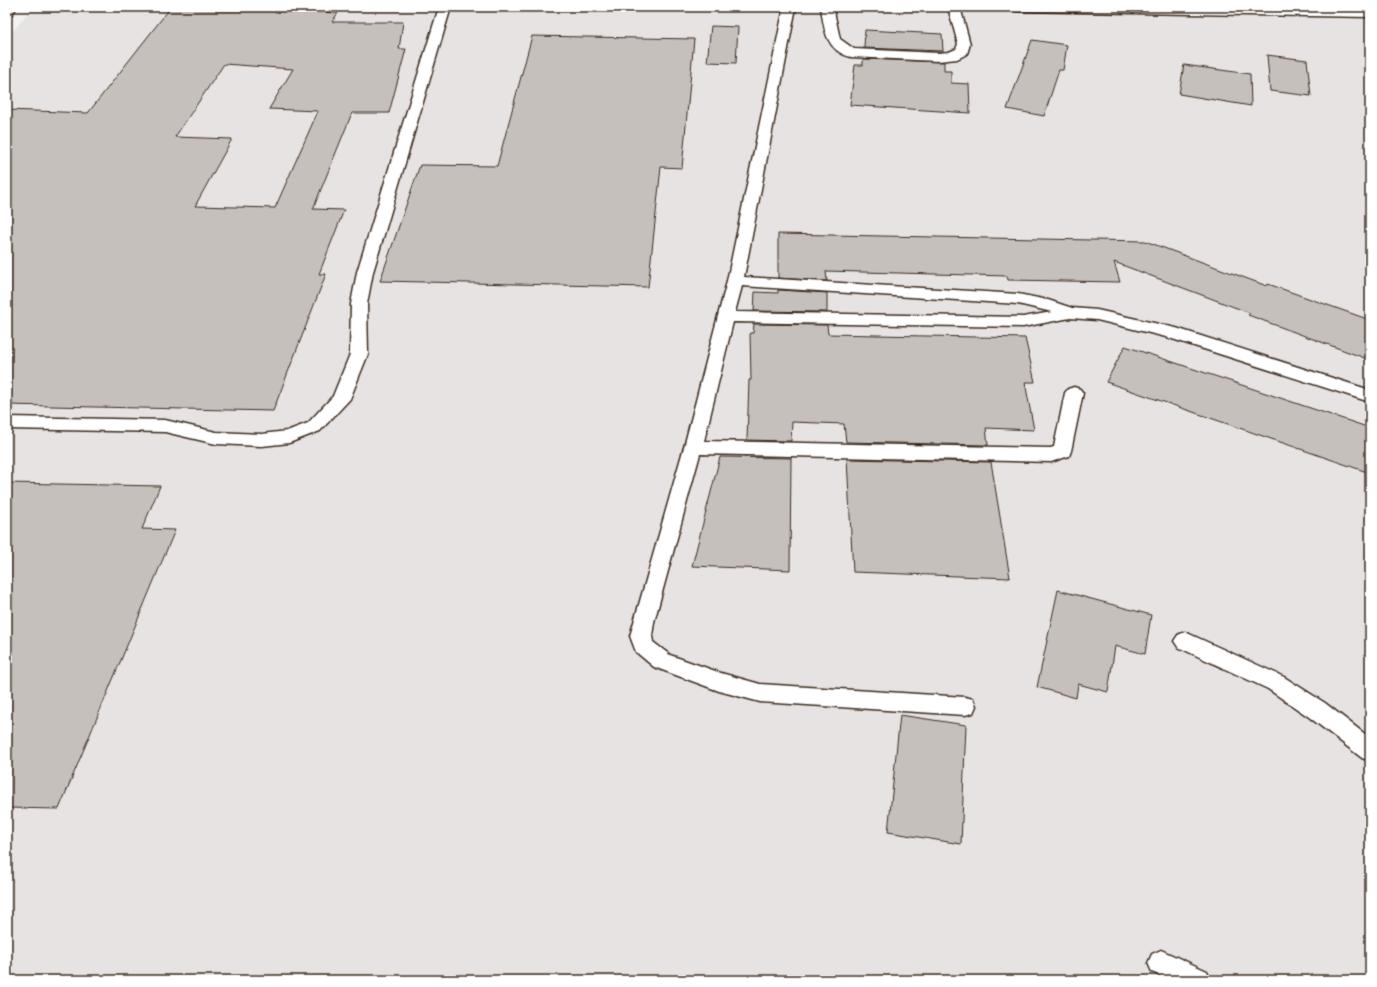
<svg xmlns="http://www.w3.org/2000/svg" width="1377" height="987" font-family="'Balsamiq Sans',sans-serif">
<style>
.built{fill:#e6e3e2}
.building{fill:#c6c0bd;stroke:#3b2a1e;fill-rule:evenodd}
.lines{fill:none;stroke-linecap:round;stroke-linejoin:round}
.lane-casing{stroke:#3b2a1e;stroke-width:3}
.street-casing{stroke:#3b2a1e;stroke-width:3}
.primary-casing{stroke:#3b2a1e;stroke-width:3}
.lane{fill:#fff;fill-rule:evenodd}
.street{fill:#fff;fill-rule:evenodd}
.primary{fill:#fff;fill-rule:evenodd}
</style>
<rect width="100%" height="100%" fill="#f3f2f2"/>
<filter id="ink" filterUnits="userSpaceOnUse"><feTurbulence type="fractalNoise" baseFrequency=".025" numOctaves="2"/><feDisplacementMap in="SourceGraphic" scale="8" xChannelSelector="R" yChannelSelector="G"/><feConvolveMatrix kernelMatrix="1 2 1 2 8 2 1 2 1" color-interpolation-filters="sRGB"/></filter>
<g filter="url(#ink)">
<path class="built" d="M 33,7 L 1370,7 L 1370,980 L 7,980 L 7,38 Z"/>
<path class="building" d="M 171,7 L 248,7 L 338,13 L 332,22 L 403,22 L 399,49 L 406,49 L 389,113 L 352,113 L 313,209 L 344,210 L 319,274 L 326,274 L 273,411 L 7,405 L 7,110 L 88,113 ZM 224,64 L 293,69 L 269,109 L 318,111 L 275,208 L 195,206 L 232,139 L 175,137 Z
M 711,26 L 738,27 L 736,63 L 707,62 Z
M 865,30 L 942,34 L 943,51 L 864,48 Z
M 532,36 L 694,39 L 682,168 L 661,167 L 648,287 L 380,281 L 420,165 L 497,166 Z
M 1032,40 L 1067,45 L 1063,70 L 1059,70 L 1044,116 L 1007,109 Z
M 1267,55 L 1307,60 L 1311,96 L 1270,91 Z
M 863,59 L 944,62 L 944,71 L 951,71 L 951,83 L 969,84 L 970,113 L 850,105 L 855,65 L 863,65 Z
M 1184,65 L 1250,74 L 1251,106 L 1179,94 Z
M 778,234 L 1145,241 L 1267,286 L 1268,284 L 1370,320 L 1370,360 L 1248,315 L 1250,313 L 1114,262 L 1120,282 L 1008,280 L 1007,276 L 826,271 L 827,281 L 778,278 Z
M 778,290 L 827,293 L 827,312 L 754,311 L 755,292 L 778,293 Z
M 754,324 L 827,325 L 828,334 L 1025,338 L 1035,382 L 1025,382 L 1034,430 L 986,428 L 988,445 L 846,442 L 844,424 L 792,422 L 791,441 L 747,440 L 749,380 L 751,380 L 750,333 L 753,333 Z
M 1125,346 L 1370,428 L 1370,473 L 1106,382 Z
M 720,457 L 791,458 L 790,570 L 692,566 Z
M 847,459 L 991,462 L 1010,578 L 853,572 Z
M 7,483 L 160,486 L 142,529 L 175,530 L 59,809 L 7,808 Z
M 1058,590 L 1151,615 L 1145,654 L 1115,646 L 1108,692 L 1078,684 L 1076,698 L 1037,687 Z
M 900,715 L 966,725 L 961,844 L 888,832 Z"/>
<g class="lines">
<defs>
<path id="lane" d="M 439,7 L 451,7 L 373,272 L 367,304 L 368,354 L 350,399 L 320,431 L 289,443 L 262,446 L 216,444 L 165,432 L 7,429 L 7,417 L 165,420 L 216,432 L 262,434 L 287,431 L 308,423 L 333,396 L 350,354 L 351,304 L 357,272 Z
M 784,7 L 796,7 L 744,277 L 1018,294 L 1048,300 L 1072,308 L 1097,310 L 1176,328 L 1370,390 L 1370,402 L 1166,337 L 1097,320 L 1070,318 L 1023,327 L 733,322 L 704,441 L 1050,448 L 1054,447 L 1065,393 L 1068,389 L 1074,387 L 1080,389 L 1083,393 L 1071,451 L 1069,456 L 1051,462 L 700,454 L 654,622 L 652,636 L 653,642 L 670,655 L 721,673 L 760,684 L 965,697 L 973,699 L 976,706 L 973,713 L 965,715 L 760,702 L 719,691 L 654,667 L 636,652 L 630,636 L 684,447 L 727,281 ZM 742,286 L 1018,304 L 1052,312 L 1023,317 L 735,312 Z
M 821,7 L 833,7 L 840,39 L 854,49 L 938,53 L 949,52 L 956,49 L 958,44 L 948,7 L 960,7 L 970,44 L 967,54 L 957,59 L 938,61 L 851,57 C 826,51 824,29 821,7 Z
M 1185,632 L 1284,677 L 1325,703 L 1370,738 L 1370,761 L 1362,758 L 1309,717 L 1268,689 L 1178,647 L 1174,641 L 1178,635 Z
M 1161,950 L 1207,971 L 1211,980 L 1169,980 L 1152,972 L 1148,963 L 1152,954 Z"/>
<path id="street" d="M 1010,7 L 1370,9 L 1370,17 L 1017,11 L 1012,10 Z"/>
<path id="primary" d="M 7,7 L 17,7 L 12,14 L 7,15 Z"/>
</defs>
<use href="#lane" class="lane-casing"/>
<use href="#street" class="street-casing"/>
<use href="#primary" class="primary-casing"/>
<use href="#lane" class="lane"/>
<use href="#street" class="street"/>
<use href="#primary" class="primary"/>
</g>
</g>
<rect width="1377" height="987" fill="none" stroke="#fff" stroke-width="24"/>
<rect x="12" y="12" width="1353" height="963" fill="none" stroke="#3b2a1e" stroke-width="1.5" filter="url(#ink)"/>
</svg>
